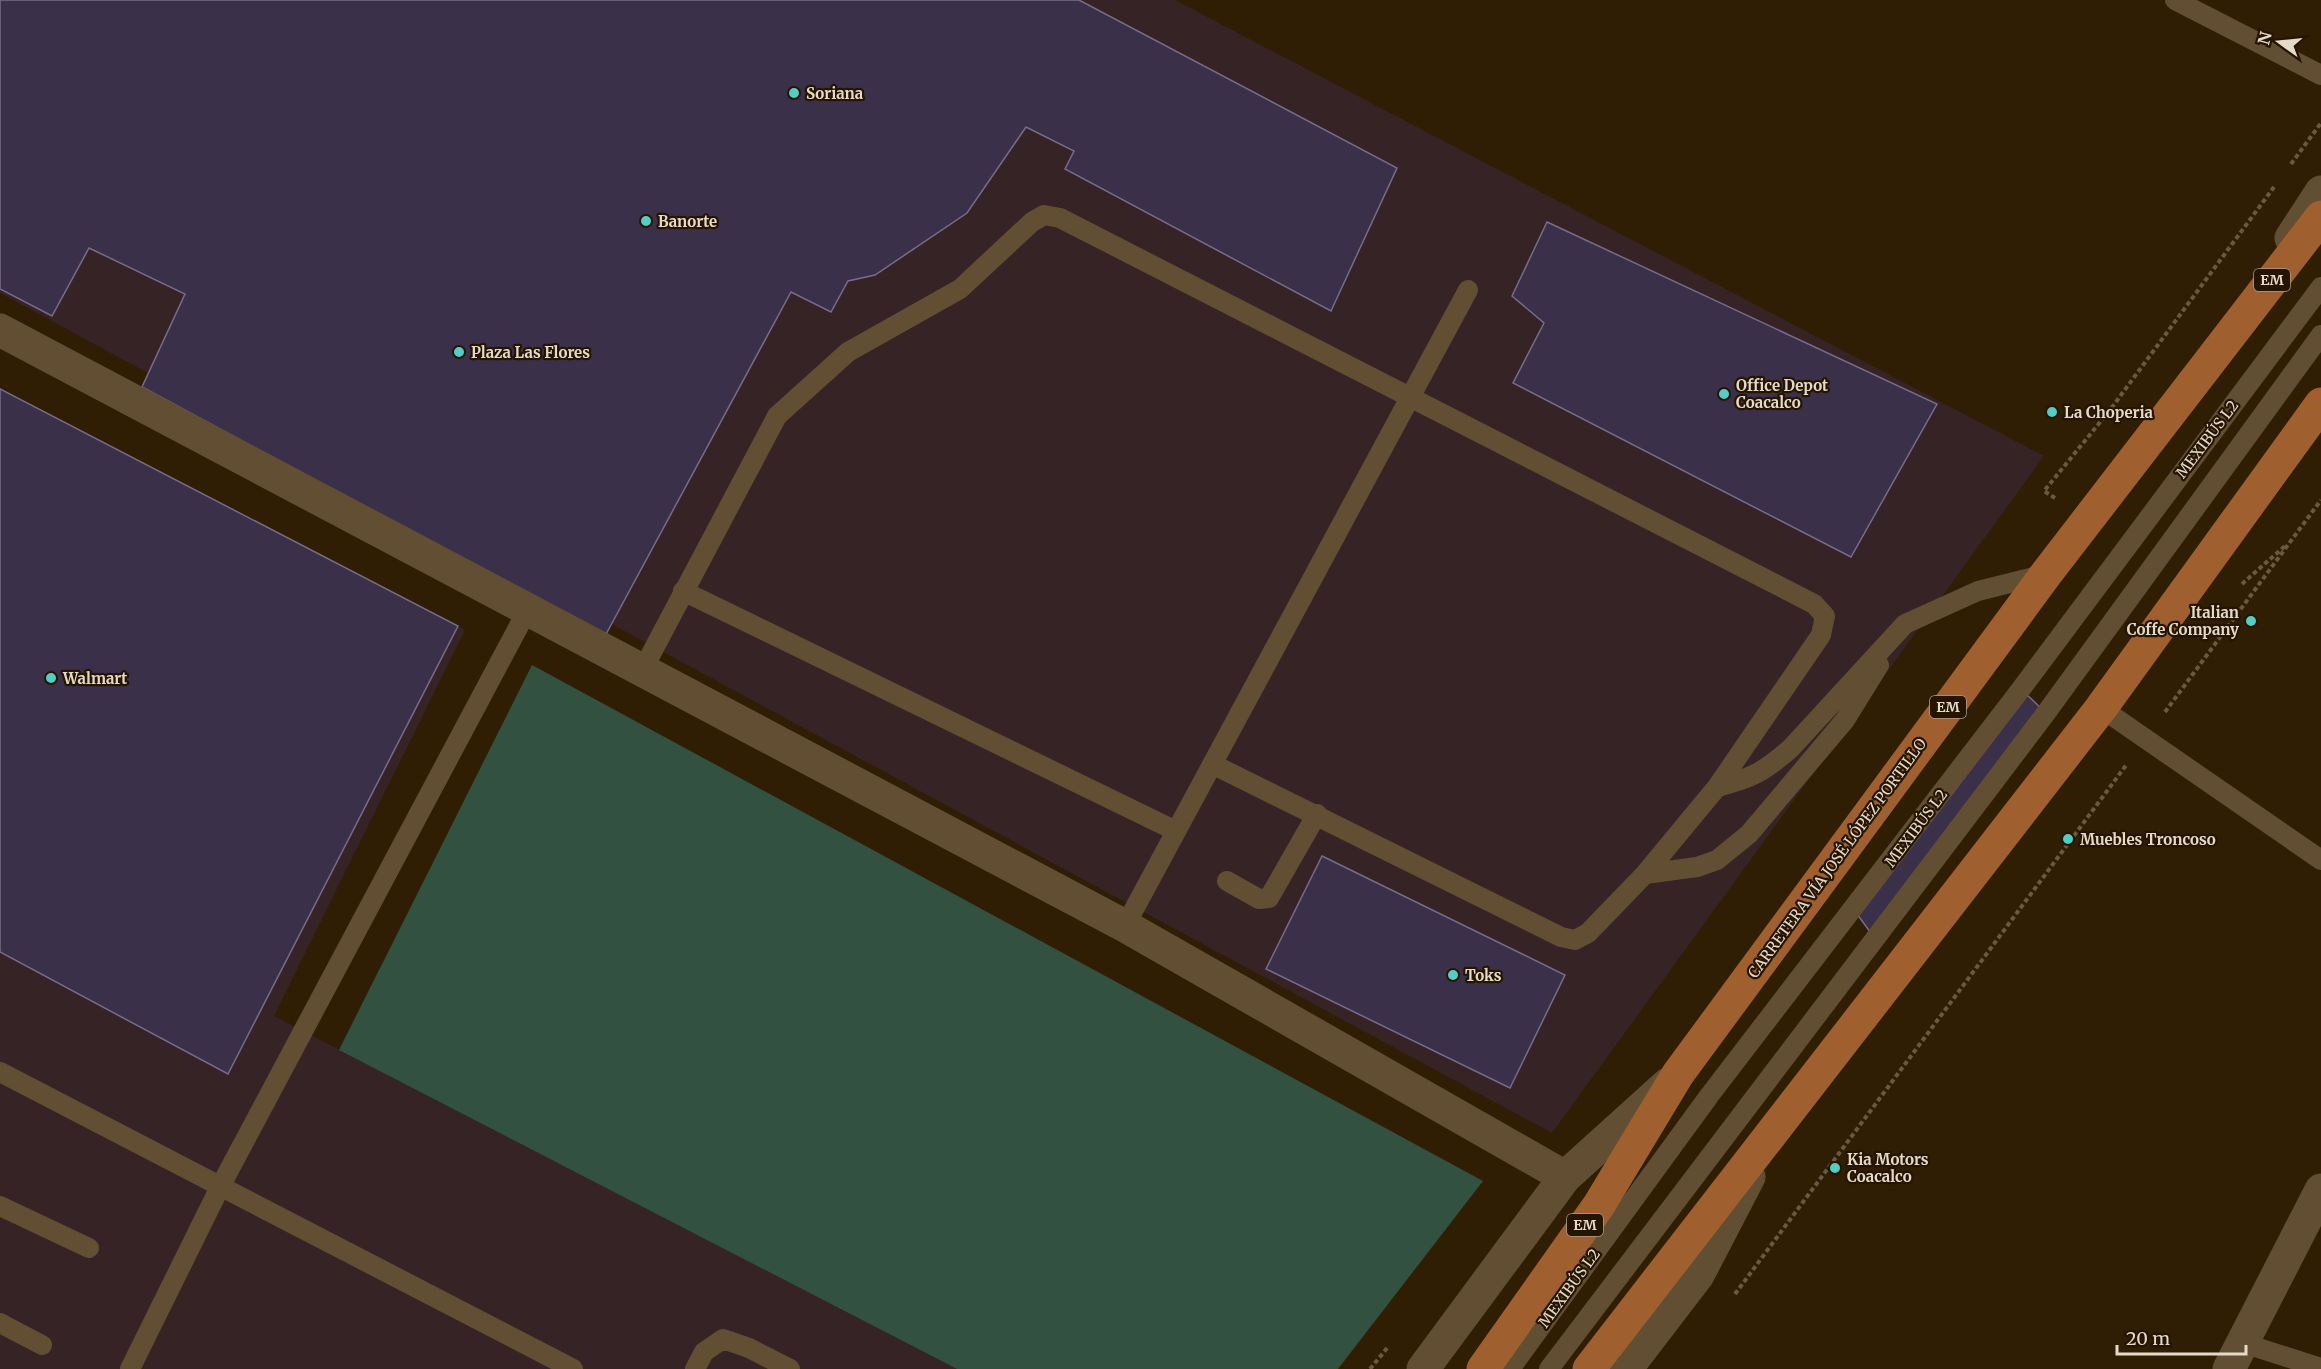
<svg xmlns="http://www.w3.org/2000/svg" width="2321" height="1369" font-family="Merriweather,serif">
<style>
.commercial{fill:#362326}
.green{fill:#335140}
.building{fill:#3b304a;stroke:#786c8b;stroke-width:1.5}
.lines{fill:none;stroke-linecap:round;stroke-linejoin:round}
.path{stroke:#685941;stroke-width:4;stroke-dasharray:4.5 3;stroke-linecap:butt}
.service{stroke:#614e33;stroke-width:20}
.minor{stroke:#614e33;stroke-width:33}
.secondary{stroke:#614e33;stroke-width:33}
.primary{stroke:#9f5f2f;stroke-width:33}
.poi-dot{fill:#54cdc7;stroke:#251500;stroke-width:2}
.labels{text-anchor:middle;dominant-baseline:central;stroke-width:4.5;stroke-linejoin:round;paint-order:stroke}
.shield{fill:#251500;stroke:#ab9f8d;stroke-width:1.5}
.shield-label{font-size:14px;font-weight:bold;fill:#e5daca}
.poi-label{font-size:15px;font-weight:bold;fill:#e5daca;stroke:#251500;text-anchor:start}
.street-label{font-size:15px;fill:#e5daca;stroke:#251500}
</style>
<rect width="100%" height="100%" fill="#2f1e03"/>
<path class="commercial" d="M 0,0 L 1175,0 L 2044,456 L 1552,1133 L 0,293 Z
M 0,390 L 465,630 L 274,1016 L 957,1369 L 0,1369 Z"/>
<path class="green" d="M 532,665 L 1483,1181 L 1338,1369 L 957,1369 L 339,1050 Z"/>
<path class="building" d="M 0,0 L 1079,0 L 1397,168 L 1331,311 L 1065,169 L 1074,151 L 1026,127 L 967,213 L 875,275 L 848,281 L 831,312 L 791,292 L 605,636 L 142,387 L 185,294 L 89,248 L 52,316 L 0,289 Z
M 1547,222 L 1937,404 L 1851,557 L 1513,383 L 1544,323 L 1512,296 Z
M 0,389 L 458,626 L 228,1074 L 0,952 Z
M 2021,689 L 2046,713 L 1876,940 L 1854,910 Z
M 1322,856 L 1565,975 L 1510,1088 L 1266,969 Z"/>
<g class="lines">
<path class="path" d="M 2291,164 L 2321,123
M 2055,498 L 2044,491 L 2110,410 L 2274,187
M 2242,584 L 2286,545
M 2165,712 L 2321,500
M 1735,1294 L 2127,764
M 1370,1369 L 1388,1347"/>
<path class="service" d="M 2175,0 L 2321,75
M 683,591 L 1176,831
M 642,671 L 777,416 L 848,352 L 960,289 L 1032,222 L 1044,215 L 1060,218 L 1814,604 L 1825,616 L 1821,635 L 1717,787 L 1645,874 L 1588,933 L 1575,940 L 1561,937 L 1212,764
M 2101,708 L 2321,860
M 1717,787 C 1752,778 1764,772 1791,748 L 1905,624 L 1978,591 L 2046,574
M 1645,874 L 1697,867 L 1717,860 L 1749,834 L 1845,720 L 1879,665
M 1227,881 L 1259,899 L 1269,898 L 1317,814
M 1125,926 L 1468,290
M 0,1072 L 573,1369
M 0,1206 L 89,1248
M 0,1323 L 42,1345
M 2243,1343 L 2321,1368
M 130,1369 L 220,1187 L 528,609
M 695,1369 L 704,1352 L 723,1339 L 749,1348 L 790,1369
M 1510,1369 L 1709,1096 L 2021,689 L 2321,287
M 1549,1369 L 2046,713 L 2321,335"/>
<path class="minor" d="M 0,330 L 1125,926 L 1565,1177
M 2229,1369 L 2321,1190"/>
<path class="secondary" d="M 2291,238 L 2321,192
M 1423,1369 L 1565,1177 L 1668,1084
M 1626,1369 L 1698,1275 L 1749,1177"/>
<path class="primary" d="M 1483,1369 L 1599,1205 L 1678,1074 L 2046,574 L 2321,217
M 1589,1369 L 2101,708 L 2321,404"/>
</g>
<g class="poi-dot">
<circle cx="794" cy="93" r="6"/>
<circle cx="646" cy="221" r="6"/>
<circle cx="459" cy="352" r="6"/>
<circle cx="1724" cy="394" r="6"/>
<circle cx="2052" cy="412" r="6"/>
<circle cx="2251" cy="621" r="6"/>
<circle cx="51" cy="678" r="6"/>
<circle cx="2068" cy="839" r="6"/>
<circle cx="1453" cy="975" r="6"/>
<circle cx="1835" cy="1168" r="6"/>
</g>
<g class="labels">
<g class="shield">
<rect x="2254" y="269" width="36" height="22" rx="4.5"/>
<rect x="1930" y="696" width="36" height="22" rx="4.5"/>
<rect x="1567" y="1214" width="36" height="22" rx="4.5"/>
</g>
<g class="shield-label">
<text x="2272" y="280">EM</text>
<text x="1948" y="707">EM</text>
<text x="1585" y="1225">EM</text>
</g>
<g class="poi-label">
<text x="806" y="93">Soriana</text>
<text x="658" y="221">Banorte</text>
<text x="471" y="352">Plaza Las Flores</text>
<text x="1736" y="385">Office Depot<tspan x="1736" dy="17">Coacalco</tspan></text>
<text x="2064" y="412">La Choperia</text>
<text x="2239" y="612" text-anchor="end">Italian<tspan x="2239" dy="17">Coffe Company</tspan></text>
<text x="63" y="678">Walmart</text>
<text x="2080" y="839">Muebles Troncoso</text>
<text x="1465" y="975">Toks</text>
<text x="1847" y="1159">Kia Motors<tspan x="1847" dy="17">Coacalco</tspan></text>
</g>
<g class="street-label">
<text transform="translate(2207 439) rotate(-53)">MEXIBÚS L2</text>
<text transform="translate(1916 828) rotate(-53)">MEXIBÚS L2</text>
<text transform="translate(1837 858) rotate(-54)">CARRETERA VÍA JOSÉ LÓPEZ PORTILLO</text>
<text transform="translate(1569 1288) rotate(-54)">MEXIBÚS L2</text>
</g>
</g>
<g transform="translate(2279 42) rotate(285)" stroke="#251500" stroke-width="4.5" paint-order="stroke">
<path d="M0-4.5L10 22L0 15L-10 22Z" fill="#e5daca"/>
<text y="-9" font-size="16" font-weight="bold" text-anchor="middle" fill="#e5daca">N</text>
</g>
<path d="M2117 1345v9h129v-9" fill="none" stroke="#e5daca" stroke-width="3"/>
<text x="2126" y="1345" font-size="18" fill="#e5daca" stroke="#251500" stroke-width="4.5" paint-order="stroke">20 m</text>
</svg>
